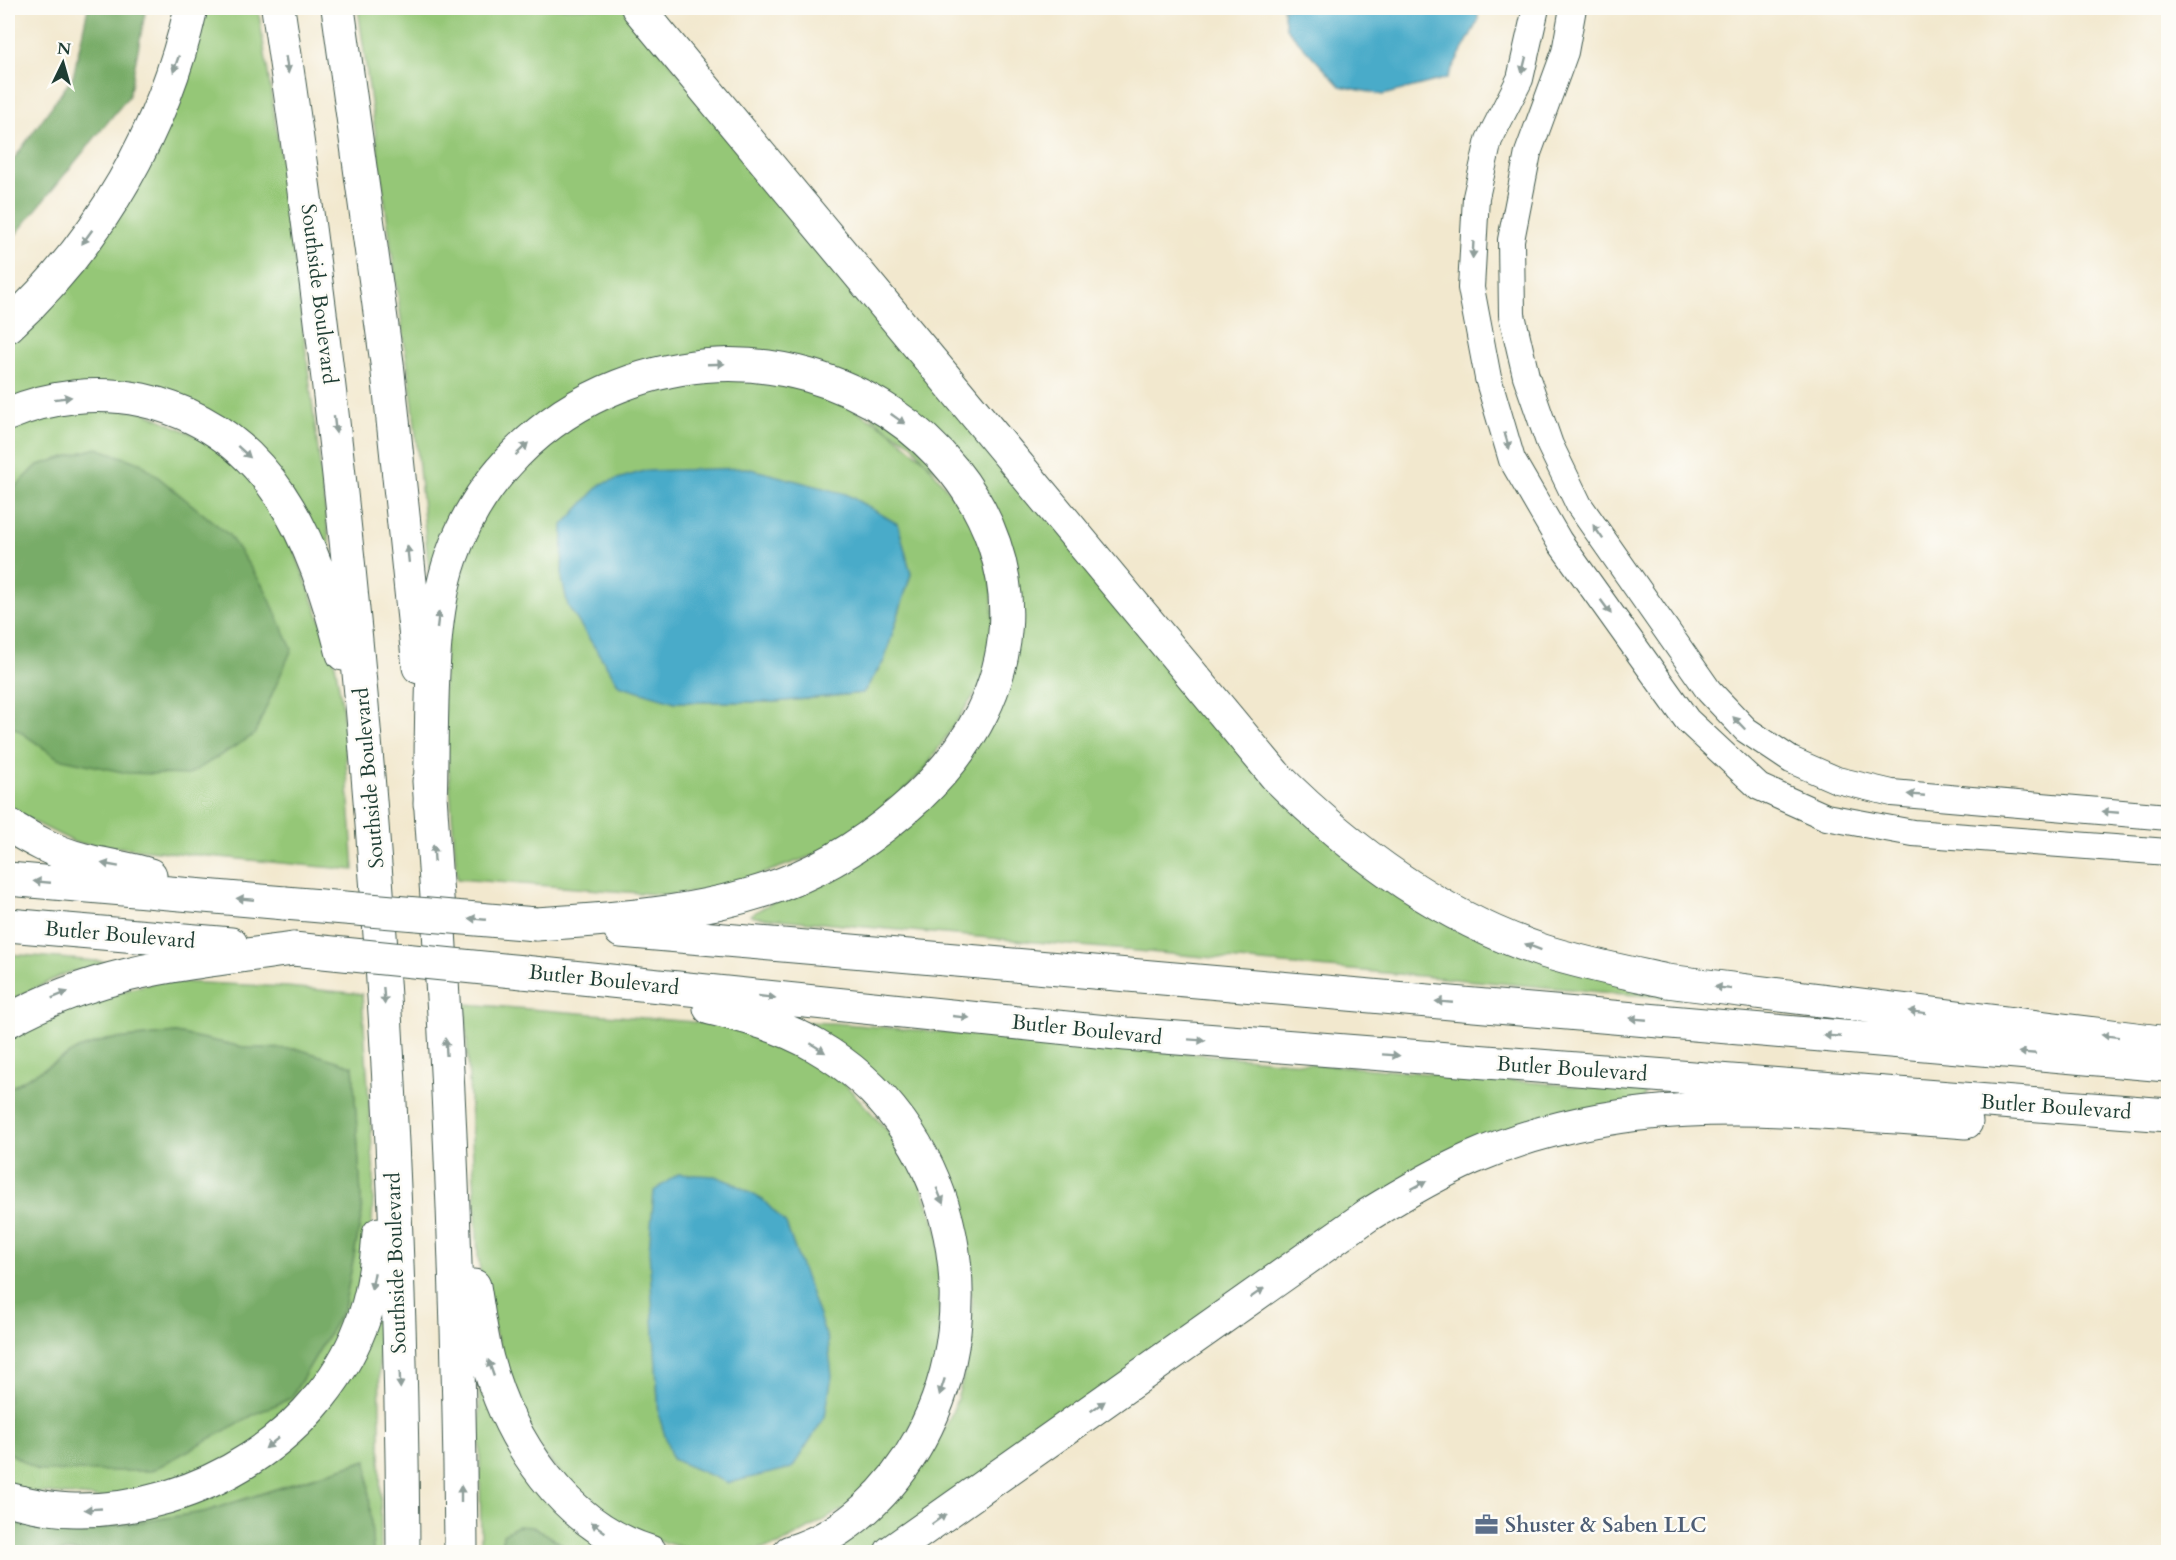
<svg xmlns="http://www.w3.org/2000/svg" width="2176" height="1560" font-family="Cardo,serif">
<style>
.green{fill:#95c777;stroke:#5a8256;stroke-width:1.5;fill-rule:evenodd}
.forest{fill:#78ac68;stroke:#4c744e;stroke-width:1.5}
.water{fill:#49abc9;stroke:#34747e;stroke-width:1.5}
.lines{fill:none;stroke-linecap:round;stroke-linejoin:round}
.minor-casing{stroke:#3f574b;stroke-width:28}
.highway-casing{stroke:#3f574b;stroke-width:35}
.minor{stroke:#fff;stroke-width:26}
.highway{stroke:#fff;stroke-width:33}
.highway-bridge-casing{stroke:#3f574b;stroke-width:35;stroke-linecap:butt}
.highway-bridge{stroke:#fff;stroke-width:33}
.oneway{fill:#8f9e9a}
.labels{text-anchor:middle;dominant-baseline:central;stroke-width:5;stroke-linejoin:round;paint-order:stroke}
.street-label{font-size:21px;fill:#1f3d34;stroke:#fdfcf7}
.service-label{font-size:21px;font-weight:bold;fill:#4e5e75;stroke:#fdfcf7;text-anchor:start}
</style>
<rect width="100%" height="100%" fill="#fdfcf7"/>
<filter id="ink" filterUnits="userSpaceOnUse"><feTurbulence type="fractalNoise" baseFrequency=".0167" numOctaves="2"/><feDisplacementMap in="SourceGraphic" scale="12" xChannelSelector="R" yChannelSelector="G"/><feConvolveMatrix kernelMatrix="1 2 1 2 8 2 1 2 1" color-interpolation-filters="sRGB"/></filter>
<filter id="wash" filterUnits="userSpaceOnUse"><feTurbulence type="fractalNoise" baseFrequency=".008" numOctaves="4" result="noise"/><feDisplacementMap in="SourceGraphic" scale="24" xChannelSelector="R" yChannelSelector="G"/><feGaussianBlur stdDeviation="1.35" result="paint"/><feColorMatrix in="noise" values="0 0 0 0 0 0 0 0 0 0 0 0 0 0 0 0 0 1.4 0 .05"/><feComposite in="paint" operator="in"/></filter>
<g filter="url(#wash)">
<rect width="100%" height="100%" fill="#f2e8ce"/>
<path class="green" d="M 199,8 L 258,8 L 287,198 L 331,555 L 326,554 L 201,411 L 8,403 L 8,334 L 79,258 Z
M 358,8 L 623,8 L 1361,863 L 1680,993 L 1680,999 L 753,917 L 750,915 L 820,875 L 994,699 L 991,516 L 814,368 L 585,390 L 429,573 L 413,405 Z
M 701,374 L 823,391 L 911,443 L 975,524 L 996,599 L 983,682 L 916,782 L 823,852 L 714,891 L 666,895 L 457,879 L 443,697 L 446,620 L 483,509 L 580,413 ZM 898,524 L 911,574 L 884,661 L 863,693 L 776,702 L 675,702 Z
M 62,408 L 142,411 L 223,448 L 281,515 L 333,653 L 342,703 L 354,870 L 76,843 L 8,809 L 8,723 L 58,758 L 38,465 L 8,494 L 8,424 Z
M 8,954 L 109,962 L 64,974 L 8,1002 Z
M 158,981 L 287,987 L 362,994 L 374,1178 L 372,1223 L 357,1308 L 319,1381 L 247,1453 L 116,1499 L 8,1490 L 8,1452 L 39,1471 L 255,1414 L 291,1398 L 344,1308 L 362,1213 L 353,1066 L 298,1049 L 248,1048 L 176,1033 L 106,1040 L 8,1089 L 8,1032 L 44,1014 Z
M 465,1004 L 732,1025 L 765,1033 L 835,1073 L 897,1141 L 919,1180 L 939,1234 L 940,1352 L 902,1448 L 853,1504 L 779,1545 L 743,1552 L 700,1552 L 640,1536 L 601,1519 L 530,1438 L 484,1299 L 478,1256 ZM 809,1291 L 828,1341 L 659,1416 L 656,1367 Z
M 802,1022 L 833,1023 L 1645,1092 L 1643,1099 L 1500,1137 L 877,1552 L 816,1552 C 839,1535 861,1517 884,1499 C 894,1490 907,1483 916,1473 C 976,1404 982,1293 959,1209 Z
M 379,1314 L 381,1552 L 373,1552 L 366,1460 L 204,1512 L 91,1530 L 8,1524 L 8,1508 L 224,1489 Z
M 479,1383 L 627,1552 L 574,1552 L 535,1527 L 503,1534 L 501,1552 L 481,1552 Z"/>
<path class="forest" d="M 88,8 L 146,8 L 129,96 L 8,244 L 8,167 L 73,77 Z
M 97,448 L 142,464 L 229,535 L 265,589 L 292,649 L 254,735 L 188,775 L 127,773 L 58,758 L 8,723 L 8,494 L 38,465 Z
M 176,1033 L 248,1048 L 298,1049 L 353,1066 L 362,1213 L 344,1308 L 291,1398 L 255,1414 L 151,1471 L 39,1471 L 8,1452 L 8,1089 L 78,1049 L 106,1040 Z
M 367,1460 L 373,1552 L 8,1552 L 8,1524 L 91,1530 L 204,1512 Z
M 517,1526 L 535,1527 L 574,1552 L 501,1552 L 503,1534 Z"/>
<path class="water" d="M 1283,8 L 1478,8 L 1478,21 L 1447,78 L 1383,95 L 1340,86 L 1286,28 Z
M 747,468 L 846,494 L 898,524 L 911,574 L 884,661 L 863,693 L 775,702 L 675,702 L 619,685 L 568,606 L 562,579 L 563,525 L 601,484 L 644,471 Z
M 678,1174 L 715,1176 L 735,1184 L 763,1200 L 786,1224 L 828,1341 L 832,1376 L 825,1417 L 792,1468 L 728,1483 L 672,1459 L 659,1416 L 649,1251 L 654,1191 Z"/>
</g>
<g filter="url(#ink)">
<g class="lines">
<defs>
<path id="minor" d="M 1536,8 L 1520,79 L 1489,140 L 1476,197 L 1471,288 L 1488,378 L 1512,460 L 1559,541 L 1687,720 L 1759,787 L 1826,817 L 1913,833 L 2168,852
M 1573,8 L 1565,52 L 1528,153 L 1511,240 L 1512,315 L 1526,376 L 1550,445 L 1579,505 L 1709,691 L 1746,730 L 1791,760 L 1837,780 L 1892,793 L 2168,817"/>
<path id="highway" d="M 278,8 C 355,519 400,1035 403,1552
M 338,8 L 387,363 L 419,667
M 638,8 L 1275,775 C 1351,851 1440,917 1543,951 C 1584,964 1625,972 1667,981 L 2168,1043
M 8,326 C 100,242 164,129 191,8
M 8,414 C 50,396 97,391 142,400 C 270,428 314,539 343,654
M 429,781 C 448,1038 459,1295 461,1552
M 430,804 C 433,730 427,627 451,558 C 478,479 542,416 619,386 C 883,282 1148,579 918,797 C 878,834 831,866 780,885 C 702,913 618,919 536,924
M 8,825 C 31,839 54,852 81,859 C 104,866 127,867 150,875
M 8,879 L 285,903
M 8,925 L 231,944
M 621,931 L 2166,1065
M 523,972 L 1126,1034 L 2168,1115
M 710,1008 C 747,1017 782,1026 816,1046 C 952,1124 994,1304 920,1439 C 893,1489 846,1536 790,1552
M 8,1021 C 100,969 190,963 293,949
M 474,1286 C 478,1310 481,1335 487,1359 C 509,1441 565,1526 650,1552
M 8,1499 C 30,1505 52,1510 75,1510 C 198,1512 325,1435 365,1315 C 374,1289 377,1261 379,1234
M 891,1552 L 1368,1215 C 1402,1194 1436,1174 1472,1158 C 1635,1087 1795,1111 1966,1122"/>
</defs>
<use href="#minor" class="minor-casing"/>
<use href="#highway" class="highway-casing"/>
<use href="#minor" class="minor"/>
<use href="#highway" class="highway"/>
<defs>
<path id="highway-bridge" d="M 285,903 L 536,924
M 293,949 L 523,972"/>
</defs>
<use href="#highway-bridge" class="highway-bridge-casing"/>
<use href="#highway-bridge" class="highway-bridge"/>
</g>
<defs><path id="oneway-solid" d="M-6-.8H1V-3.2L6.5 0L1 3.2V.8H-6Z" transform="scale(1.5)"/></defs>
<g class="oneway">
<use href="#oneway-solid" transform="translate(176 64) rotate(109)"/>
<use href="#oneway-solid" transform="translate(287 65) rotate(81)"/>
<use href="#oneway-solid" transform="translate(1524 65) rotate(104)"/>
<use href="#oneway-solid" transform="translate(87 237) rotate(126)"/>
<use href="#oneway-solid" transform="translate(1473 250) rotate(93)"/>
<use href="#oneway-solid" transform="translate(716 364) rotate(-2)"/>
<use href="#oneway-solid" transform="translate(63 398) rotate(-7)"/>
<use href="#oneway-solid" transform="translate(898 419) rotate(35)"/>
<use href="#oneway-solid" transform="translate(335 425) rotate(83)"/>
<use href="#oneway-solid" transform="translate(1507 441) rotate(73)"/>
<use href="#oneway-solid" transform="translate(522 449) rotate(-44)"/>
<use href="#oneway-solid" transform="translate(244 452) rotate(42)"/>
<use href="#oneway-solid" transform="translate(1598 532) rotate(-125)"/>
<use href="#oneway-solid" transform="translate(408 554) rotate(-96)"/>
<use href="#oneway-solid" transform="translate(1606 607) rotate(54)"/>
<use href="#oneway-solid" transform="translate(438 620) rotate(-83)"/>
<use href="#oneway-solid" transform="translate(1739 723) rotate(-134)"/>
<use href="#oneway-solid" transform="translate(1916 795) rotate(-175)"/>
<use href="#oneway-solid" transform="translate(2110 812) rotate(-175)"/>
<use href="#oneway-solid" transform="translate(434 853) rotate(-94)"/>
<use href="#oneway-solid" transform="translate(110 865) rotate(-170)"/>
<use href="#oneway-solid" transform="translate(42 882) rotate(-175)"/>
<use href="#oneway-solid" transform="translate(245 899) rotate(-175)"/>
<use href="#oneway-solid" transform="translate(477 919) rotate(-175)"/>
<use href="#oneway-solid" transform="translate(1533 947) rotate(-159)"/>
<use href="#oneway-solid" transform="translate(1723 988) rotate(-173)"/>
<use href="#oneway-solid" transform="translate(60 995) rotate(-22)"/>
<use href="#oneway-solid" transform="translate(384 996) rotate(86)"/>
<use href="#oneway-solid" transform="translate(767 997) rotate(6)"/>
<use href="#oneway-solid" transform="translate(1444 1002) rotate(-175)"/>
<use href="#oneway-solid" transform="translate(1917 1012) rotate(-173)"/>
<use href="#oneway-solid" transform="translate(961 1017) rotate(6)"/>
<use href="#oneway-solid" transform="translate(1638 1019) rotate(-175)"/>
<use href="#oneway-solid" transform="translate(1832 1036) rotate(-175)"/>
<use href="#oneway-solid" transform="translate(2110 1036) rotate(-173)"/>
<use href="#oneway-solid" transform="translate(1197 1040) rotate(4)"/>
<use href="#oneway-solid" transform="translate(446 1047) rotate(-94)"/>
<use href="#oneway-solid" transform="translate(818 1048) rotate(32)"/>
<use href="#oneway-solid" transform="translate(2027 1053) rotate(-175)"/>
<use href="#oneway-solid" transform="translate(1391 1055) rotate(4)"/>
<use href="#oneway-solid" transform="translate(1419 1185) rotate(-29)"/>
<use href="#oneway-solid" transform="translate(940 1196) rotate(68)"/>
<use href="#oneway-solid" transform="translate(373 1281) rotate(101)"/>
<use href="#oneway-solid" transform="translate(1257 1293) rotate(-35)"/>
<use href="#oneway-solid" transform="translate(491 1368) rotate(-109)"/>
<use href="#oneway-solid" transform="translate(400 1380) rotate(88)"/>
<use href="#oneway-solid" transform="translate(942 1387) rotate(108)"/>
<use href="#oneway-solid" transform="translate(1098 1406) rotate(-35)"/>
<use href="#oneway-solid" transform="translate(272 1443) rotate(141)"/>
<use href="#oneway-solid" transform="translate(461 1494) rotate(-90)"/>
<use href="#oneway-solid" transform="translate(93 1509) rotate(177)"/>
<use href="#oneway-solid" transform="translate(939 1519) rotate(-35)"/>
<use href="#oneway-solid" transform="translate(598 1527) rotate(-145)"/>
</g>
</g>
<defs>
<symbol id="office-bare" viewBox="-9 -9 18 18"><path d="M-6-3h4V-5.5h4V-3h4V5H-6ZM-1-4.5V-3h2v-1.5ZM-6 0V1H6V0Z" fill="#5c6f8a" stroke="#fdfcf7" stroke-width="2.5" paint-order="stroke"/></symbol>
</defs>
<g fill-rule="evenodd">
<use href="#office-bare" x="1470" y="1508" width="33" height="33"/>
</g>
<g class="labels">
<g class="street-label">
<text transform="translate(319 294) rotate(83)">Southside Boulevard</text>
<text transform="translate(369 778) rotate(-95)">Southside Boulevard</text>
<text transform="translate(120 935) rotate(5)">Butler Boulevard</text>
<text transform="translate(604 980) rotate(6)">Butler Boulevard</text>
<text transform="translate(1087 1030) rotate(6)">Butler Boulevard</text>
<text transform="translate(1572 1069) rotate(4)">Butler Boulevard</text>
<text transform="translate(2056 1107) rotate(4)">Butler Boulevard</text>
<text transform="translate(396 1263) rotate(-92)">Southside Boulevard</text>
</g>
<g class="service-label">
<text x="1505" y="1525">Shuster &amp; Saben LLC</text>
</g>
</g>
<rect width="2176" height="1560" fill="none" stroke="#fdfcf7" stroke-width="30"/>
<g transform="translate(63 63) rotate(5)" stroke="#fdfcf7" stroke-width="4.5" paint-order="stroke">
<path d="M0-4.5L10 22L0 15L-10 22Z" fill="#1f3d34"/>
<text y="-9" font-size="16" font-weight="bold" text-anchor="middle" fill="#1f3d34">N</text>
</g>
</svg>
